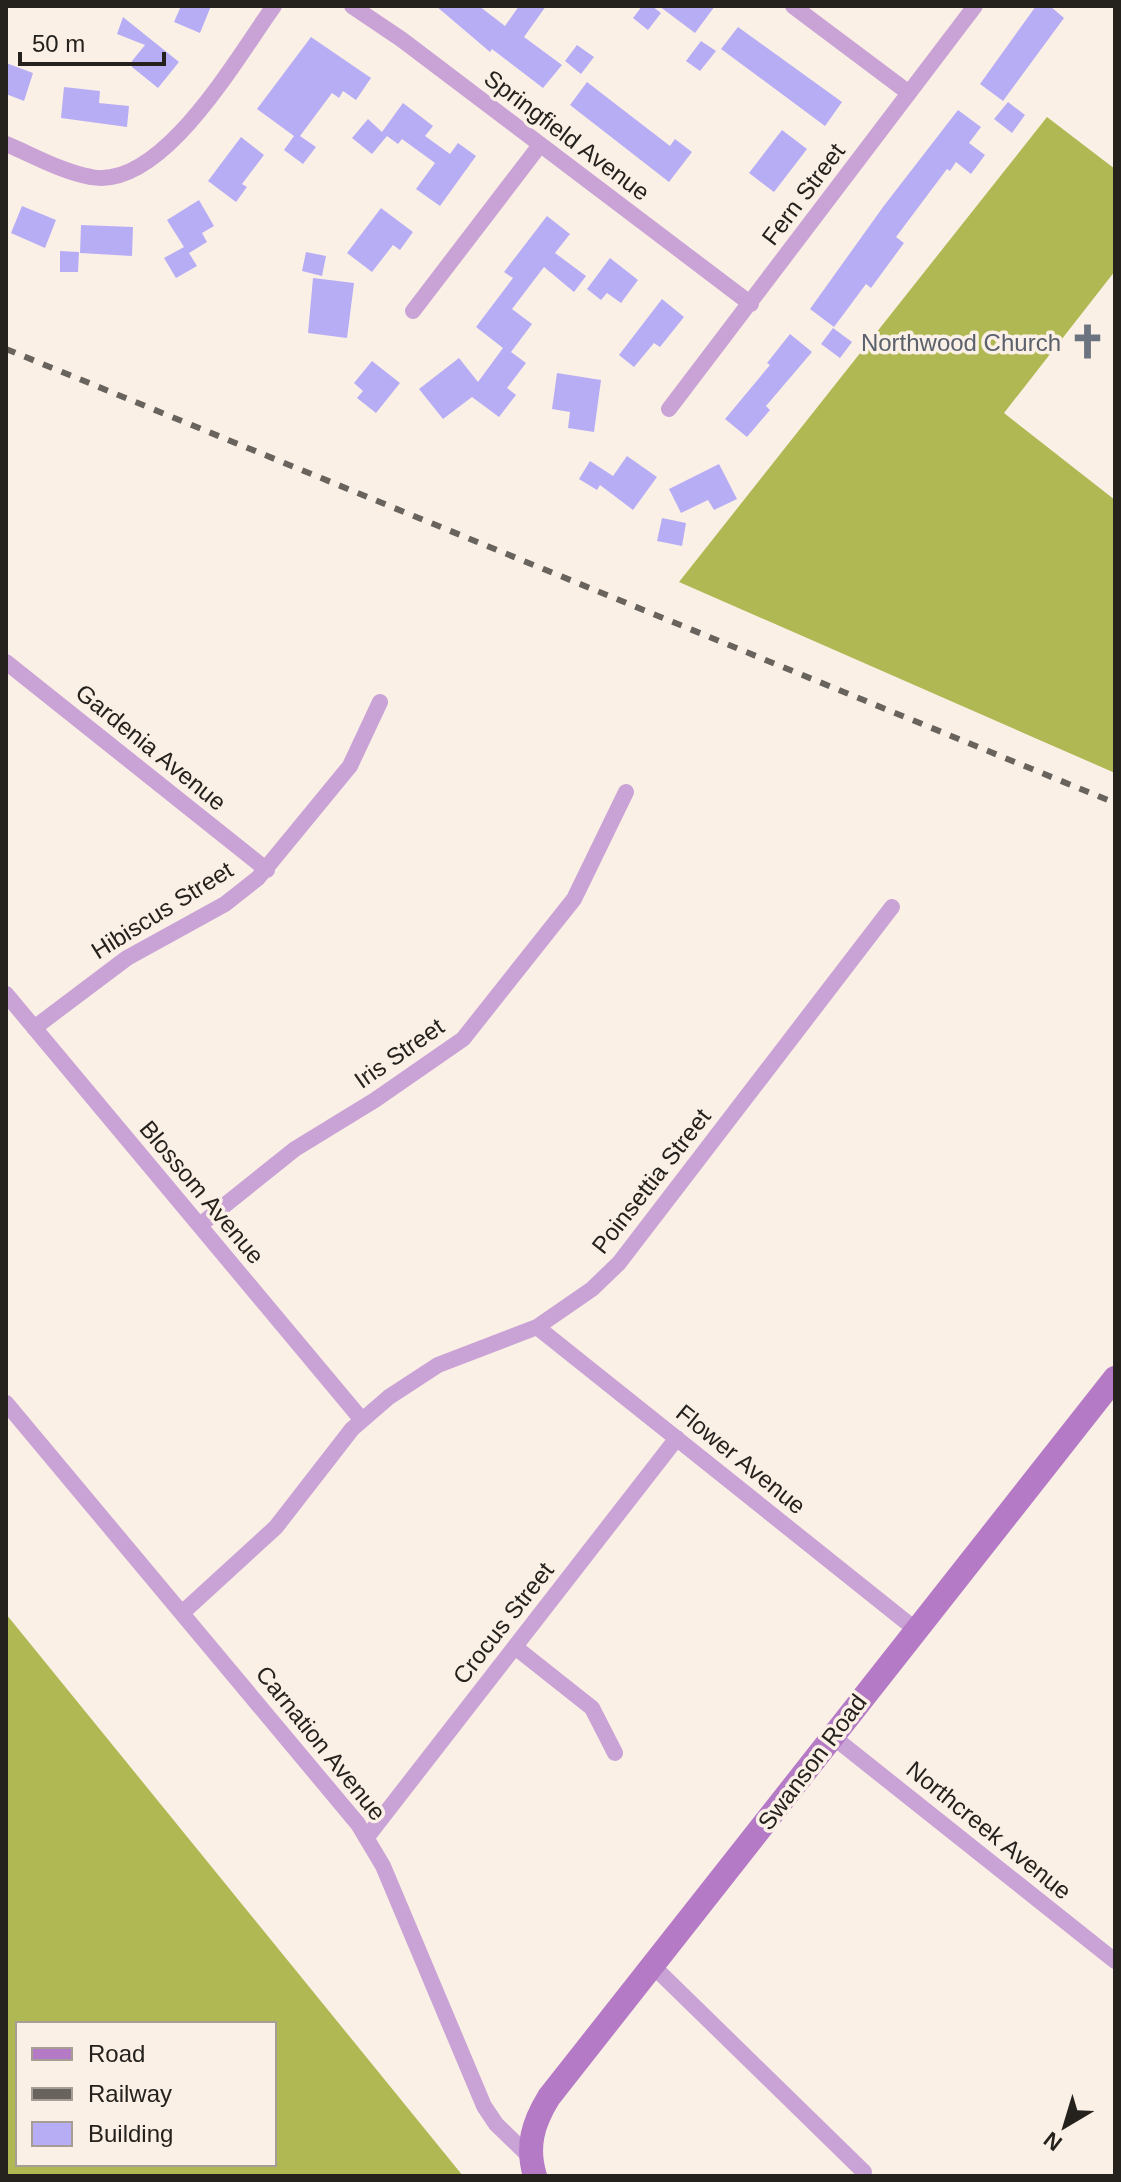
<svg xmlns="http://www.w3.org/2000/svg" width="1121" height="2182" font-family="Helvetica,sans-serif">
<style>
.forest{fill:#b0b853;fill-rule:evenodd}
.building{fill:#b7adf5}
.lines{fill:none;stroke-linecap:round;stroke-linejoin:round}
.street{stroke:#c9a2d6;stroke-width:16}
.secondary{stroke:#b47ac6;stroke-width:24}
.rail{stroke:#69635d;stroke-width:6;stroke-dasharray:10 10;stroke-linecap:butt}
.labels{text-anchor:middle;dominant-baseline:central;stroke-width:7;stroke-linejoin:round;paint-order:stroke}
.street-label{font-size:24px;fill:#25211d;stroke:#fbf0e6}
.worship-label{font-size:24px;fill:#5b616d;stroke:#fbf0e6;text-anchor:end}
</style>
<rect width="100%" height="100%" fill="#fbf0e6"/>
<path class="forest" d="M 1047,117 L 1115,169 L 1115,271 L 1004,413 L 1115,500 L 1115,773 L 679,582 Z
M 6,1614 L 463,2176 L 6,2176 ZM 18,2024 L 274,2024 L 274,2164 L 18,2164 Z"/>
<path class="building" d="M 181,6 L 211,6 L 200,33 L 174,22 Z
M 436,6 L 479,6 L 505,26 L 519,6 L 546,6 L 524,37 L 562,65 L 543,88 L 492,49 L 490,52 Z
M 642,6 L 652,6 L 661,13 L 648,30 L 633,18 Z
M 659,6 L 715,6 L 695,33 Z
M 1036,6 L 1050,6 L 1064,18 L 1003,101 L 980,84 Z
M 123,17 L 179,62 L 158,88 L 132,67 L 132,61 L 145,45 L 117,34 Z
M 738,27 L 842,102 L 825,126 L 721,49 Z
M 311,37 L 371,78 L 356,100 L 343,91 L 339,98 L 332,93 L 300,136 L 316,147 L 303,164 L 284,150 L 294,136 L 257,109 Z
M 701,41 L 716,51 L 700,71 L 686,61 Z
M 577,45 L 594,57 L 581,74 L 565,61 Z
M 6,63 L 33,73 L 24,101 L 6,94 Z
M 587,82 L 670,146 L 675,139 L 692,152 L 669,182 L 570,105 Z
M 64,87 L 100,91 L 99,103 L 129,106 L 127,127 L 61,118 Z
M 1008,102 L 1025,115 L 1012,133 L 994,119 Z
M 403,103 L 433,126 L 425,136 L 450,154 L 458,143 L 476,156 L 440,206 L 416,189 L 435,163 L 402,139 L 398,144 L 387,136 L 372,154 L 352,138 L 368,119 L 382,132 Z
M 958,110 L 981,127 L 969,143 L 985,155 L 971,174 L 956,162 L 950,171 L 947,169 L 896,237 L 904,243 L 871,288 L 866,284 L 834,327 L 810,309 L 883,207 Z
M 782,130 L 807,149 L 774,192 L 749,173 Z
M 241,137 L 264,155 L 242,184 L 247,187 L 236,202 L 208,181 Z
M 199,200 L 214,226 L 202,233 L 207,242 L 189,253 L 197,266 L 176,278 L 164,258 L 184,247 L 167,220 Z
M 22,206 L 56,220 L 45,248 L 11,233 Z
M 381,208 L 413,232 L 400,250 L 393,245 L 372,272 L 347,253 Z
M 547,216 L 570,234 L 555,253 L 586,276 L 574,292 L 544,267 L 512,309 L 532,324 L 511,352 L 526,363 L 507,388 L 516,395 L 499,417 L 472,397 L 443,419 L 419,389 L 459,358 L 478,382 L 503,348 L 476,327 L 513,278 L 504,272 Z
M 81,225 L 133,227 L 132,256 L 80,253 Z
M 60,251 L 79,252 L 78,272 L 60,272 Z
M 306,252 L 326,256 L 322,276 L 302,271 Z
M 610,258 L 638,280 L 621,303 L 607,293 L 601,300 L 587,289 Z
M 313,278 L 354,283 L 347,338 L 308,333 Z
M 662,299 L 684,317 L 660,347 L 654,343 L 634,367 L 619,355 Z
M 833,328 L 852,342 L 840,358 L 821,344 Z
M 790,334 L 812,352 L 766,406 L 770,410 L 747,437 L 725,419 L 770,365 L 767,363 Z
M 372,361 L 400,383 L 376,413 L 357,398 L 363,391 L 354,383 Z
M 557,373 L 601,380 L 594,432 L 568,428 L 570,412 L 552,409 Z
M 627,456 L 657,477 L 633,510 L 600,485 L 597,490 L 579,479 L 590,461 L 613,476 Z
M 719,464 L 737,499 L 714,510 L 708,500 L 681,513 L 669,489 Z
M 662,518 L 686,523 L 682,546 L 657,541 Z"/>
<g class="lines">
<path class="street" d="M 352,6 L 401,39 L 751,304
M 793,6 L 909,93
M 6,144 C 33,155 62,172 91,177 C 162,191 237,57 274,6
M 413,311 L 540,145
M 669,409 L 975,6
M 6,662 L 267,870
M 6,994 L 362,1420
M 34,1028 L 127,958 L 225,904 L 258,878 L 350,766 L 380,702
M 200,1225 L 295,1149 L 375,1100 L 463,1039 L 574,899 L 626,792
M 537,1327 L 915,1629
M 6,1403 L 358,1824 L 383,1866 L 484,2106 L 496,2124 L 529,2156
M 182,1613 L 276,1527 L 352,1429 L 389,1397 L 438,1365 L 537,1327 L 592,1289 L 619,1263 L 892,907
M 515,1647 L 592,1708 L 615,1753
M 832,1736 L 1115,1961
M 367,1837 L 677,1438
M 653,1966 L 864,2172"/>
<path class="secondary" d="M 535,2176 C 526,2146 533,2123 549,2097 L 1115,1378"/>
<path class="rail" d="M 6,349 L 1115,803"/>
</g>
<defs>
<symbol id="church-bare" viewBox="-9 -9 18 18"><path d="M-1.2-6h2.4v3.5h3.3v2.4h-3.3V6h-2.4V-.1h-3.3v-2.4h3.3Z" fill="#6b7280" stroke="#fbf0e6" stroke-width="2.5" paint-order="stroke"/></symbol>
</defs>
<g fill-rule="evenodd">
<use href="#church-bare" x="1062" y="316" width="51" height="51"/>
</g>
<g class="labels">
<g class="street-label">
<text transform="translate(567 135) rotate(37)">Springfield Avenue</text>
<text transform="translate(803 194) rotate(-53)">Fern Street</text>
<text transform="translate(151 747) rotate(39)">Gardenia Avenue</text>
<text transform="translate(162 910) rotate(-32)">Hibiscus Street</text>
<text transform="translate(399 1053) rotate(-35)">Iris Street</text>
<text transform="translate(651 1181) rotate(-52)">Poinsettia Street</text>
<text transform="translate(202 1192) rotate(50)">Blossom Avenue</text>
<text transform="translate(741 1459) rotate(39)">Flower Avenue</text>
<text transform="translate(503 1623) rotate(-52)">Crocus Street</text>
<text transform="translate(321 1743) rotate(51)">Carnation Avenue</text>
<text transform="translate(812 1762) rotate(-53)">Swanson Road</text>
<text transform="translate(989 1830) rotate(39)">Northcreek Avenue</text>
</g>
<g class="worship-label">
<text x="1061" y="342">Northwood Church</text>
</g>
</g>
<rect width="1121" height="2182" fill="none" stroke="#25211d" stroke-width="16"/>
<rect x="16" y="2022" width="260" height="144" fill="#fbf0e6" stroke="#a59d96" stroke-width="2"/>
<rect x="32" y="2048" width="40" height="12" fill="#b47ac6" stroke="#a59d96" stroke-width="2"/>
<text x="88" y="2062" font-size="24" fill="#25211d">Road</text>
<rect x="32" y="2088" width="40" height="12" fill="#69635d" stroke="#a59d96" stroke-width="2"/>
<text x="88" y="2102" font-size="24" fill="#25211d">Railway</text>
<rect x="32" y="2122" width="40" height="24" fill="#b7adf5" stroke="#a59d96" stroke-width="2"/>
<text x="88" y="2142" font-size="24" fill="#25211d">Building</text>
<g transform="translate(1065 2126) rotate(218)" stroke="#fbf0e6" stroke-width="6" paint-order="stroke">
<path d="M0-6L14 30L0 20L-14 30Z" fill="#25211d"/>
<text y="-12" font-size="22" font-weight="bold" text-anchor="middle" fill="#25211d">N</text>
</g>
<path d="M20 52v12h144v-12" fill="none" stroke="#25211d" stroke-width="4"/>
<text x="32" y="52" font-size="24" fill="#25211d" stroke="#fbf0e6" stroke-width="6" paint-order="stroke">50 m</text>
</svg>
